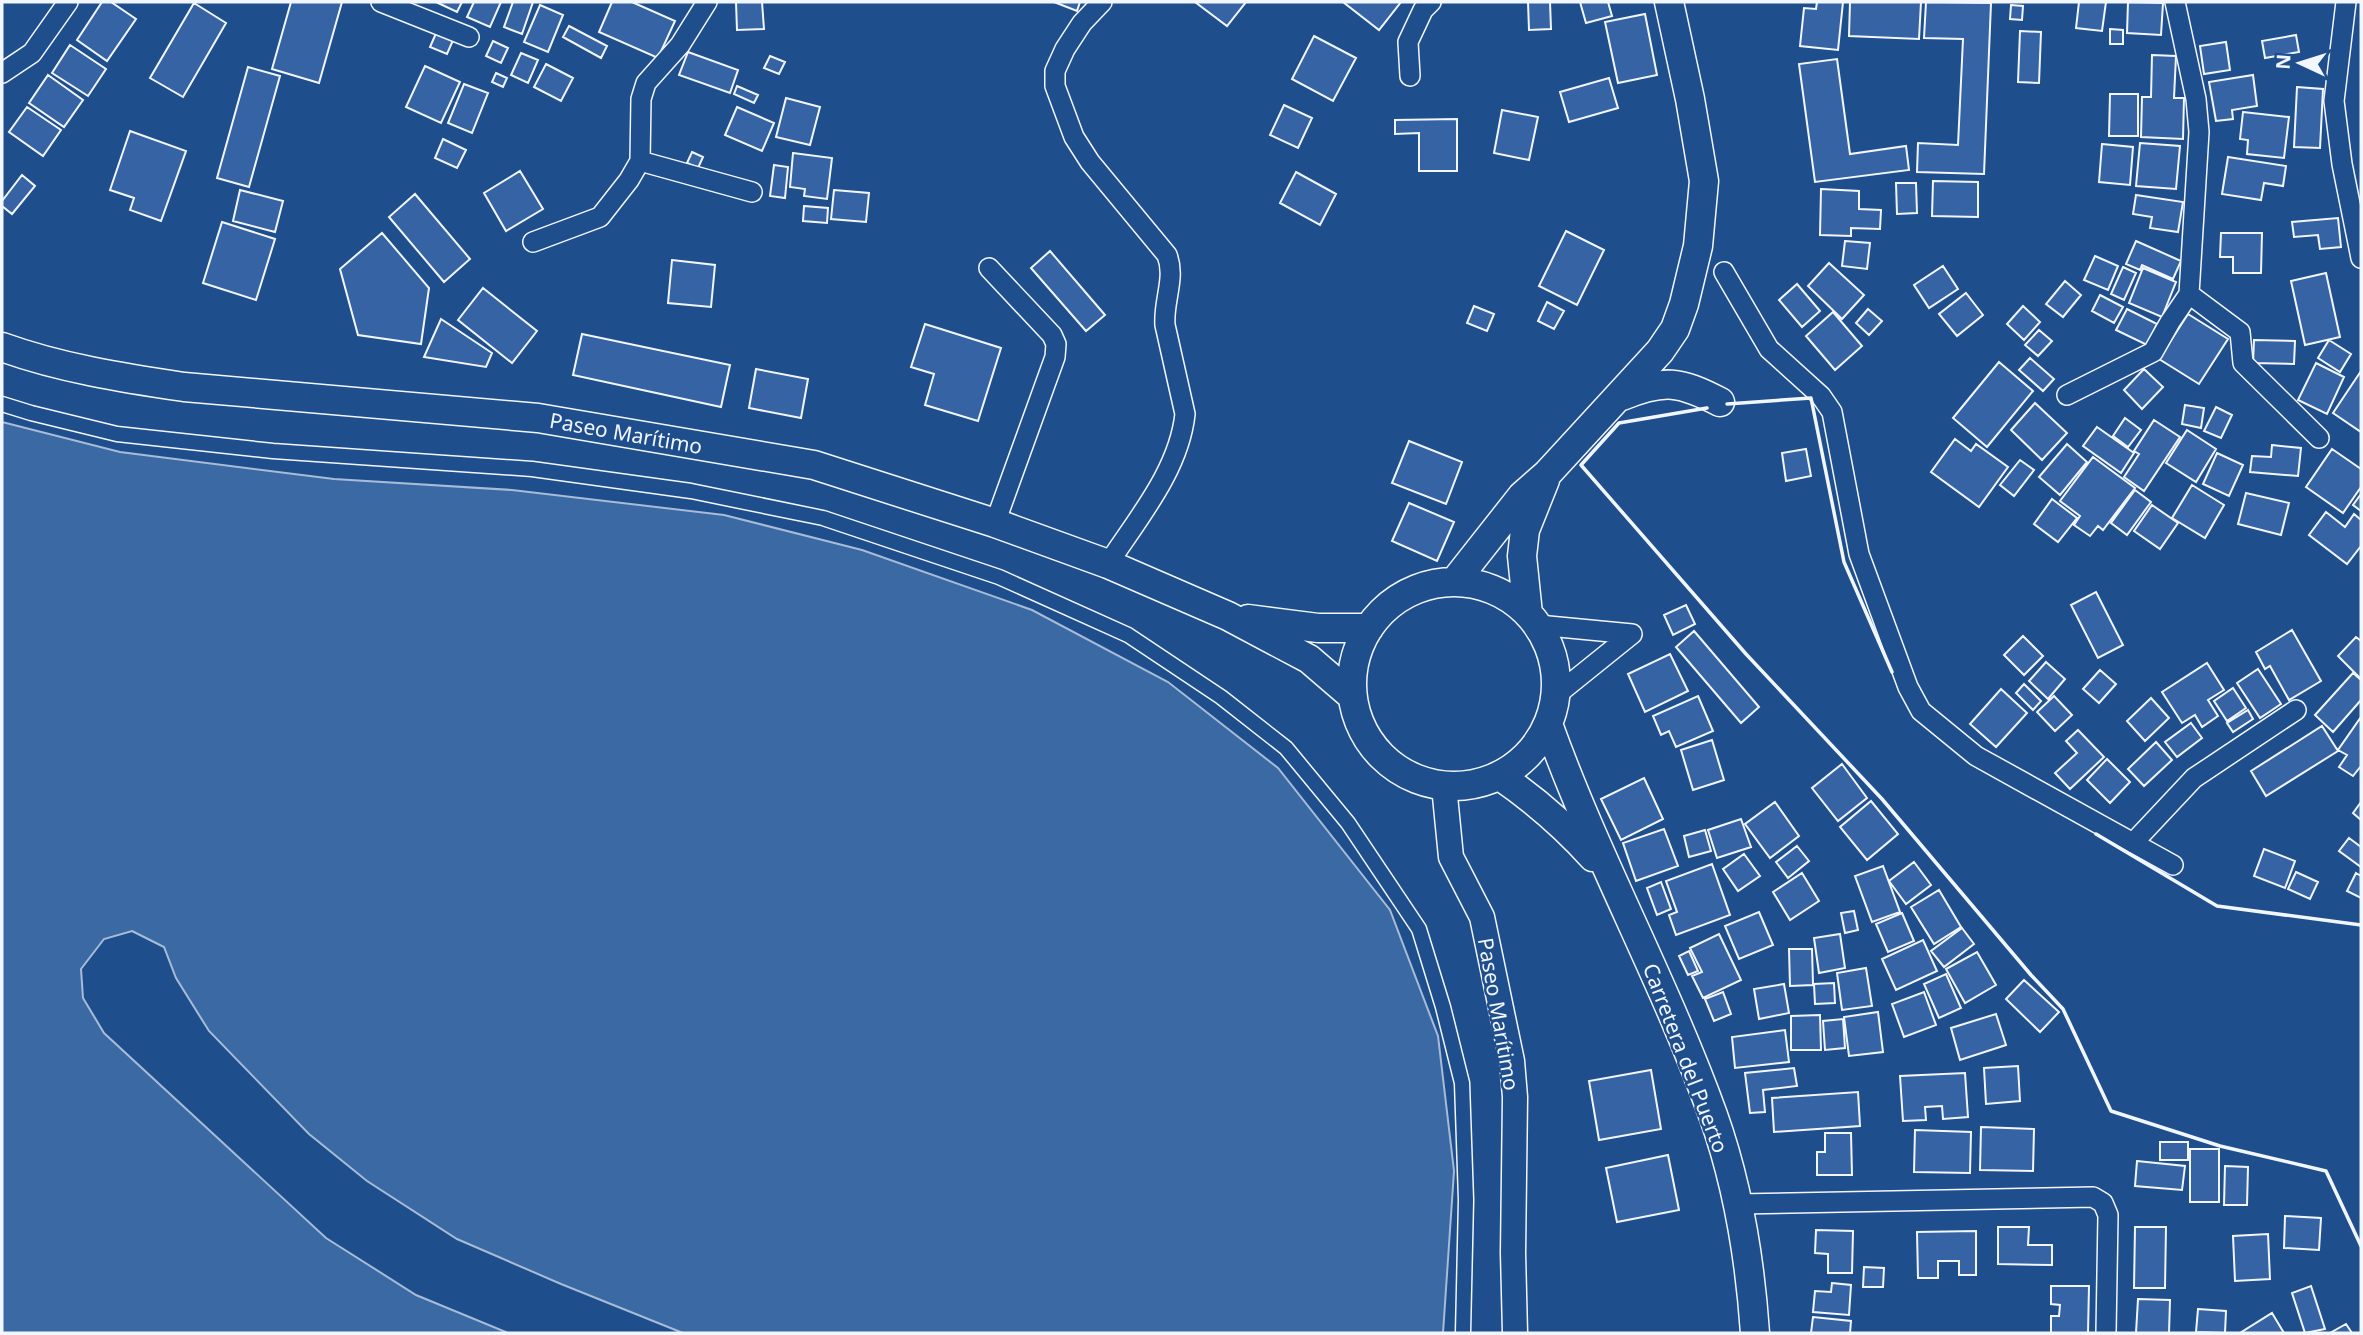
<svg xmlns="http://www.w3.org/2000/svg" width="2363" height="1335" font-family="'Noto Sans',sans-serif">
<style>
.water{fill:#3b69a3;stroke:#a8bbd7;stroke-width:2}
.pier{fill:#1f4e8c;stroke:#a8bbd7;stroke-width:2}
.building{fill:#3563a3;stroke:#f2f6ff;stroke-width:2}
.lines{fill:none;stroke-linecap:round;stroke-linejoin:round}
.pedestrian-casing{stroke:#f2f6ff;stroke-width:17}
.minor-casing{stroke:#f2f6ff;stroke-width:22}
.tertiary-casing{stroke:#f2f6ff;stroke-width:27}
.secondary-casing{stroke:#f2f6ff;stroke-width:31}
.pedestrian{stroke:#1f4e8c;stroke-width:14}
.minor{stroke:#1f4e8c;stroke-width:19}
.tertiary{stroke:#1f4e8c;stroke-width:24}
.secondary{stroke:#1f4e8c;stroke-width:28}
.wall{stroke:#f2f6ff;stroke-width:3.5}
.labels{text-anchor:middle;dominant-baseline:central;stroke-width:5;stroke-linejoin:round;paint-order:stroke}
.street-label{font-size:21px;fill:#f2f6ff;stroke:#1f4e8c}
</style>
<rect width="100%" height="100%" fill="#1f4e8c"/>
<path class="water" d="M 2,422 L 120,452 L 334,479 L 512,490 L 724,515 L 862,550 L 1032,610 L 1168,682 L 1278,768 L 1390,910 L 1438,1036 L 1454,1171 L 1443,1333 L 2,1333 Z"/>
<path class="pier" d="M 132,931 L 164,947 L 176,978 L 209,1031 L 309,1134 L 367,1181 L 457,1239 L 561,1284 L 683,1333 L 508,1333 L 416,1295 L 326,1238 L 104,1033 L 83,998 L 81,969 L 104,939 Z"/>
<path class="building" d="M 102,2 L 111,2 L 136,19 L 107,61 L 77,40 Z
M 291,2 L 342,2 L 319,83 L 272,69 Z
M 436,2 L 462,2 L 457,12 Z
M 474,2 L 501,2 L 490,27 L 467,17 Z
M 513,2 L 533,2 L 522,34 L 504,27 Z
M 612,2 L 632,2 L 675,21 L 658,58 L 599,32 Z
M 736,2 L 762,2 L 764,29 L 737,30 Z
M 1054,2 L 1080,2 L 1077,11 Z
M 1195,2 L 1246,2 L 1227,26 Z
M 1343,2 L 1401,2 L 1379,30 Z
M 1528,2 L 1550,2 L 1551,29 L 1529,30 Z
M 1580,2 L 1608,2 L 1612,16 L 1586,23 Z
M 1817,2 L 1843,2 L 1838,50 L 1800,46 L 1804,8 L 1816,9 Z
M 1850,2 L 1921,2 L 1919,39 L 1849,36 Z
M 1926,2 L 1991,3 L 1984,174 L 1917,172 L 1918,143 L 1958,145 L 1963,39 L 1924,38 Z
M 2079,2 L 2106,2 L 2102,31 L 2076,28 Z
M 2128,2 L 2163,3 L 2161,35 L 2127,33 Z
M 194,3 L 226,23 L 183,97 L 150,78 Z
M 540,5 L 563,15 L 548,52 L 524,42 Z
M 2011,5 L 2023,6 L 2022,20 L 2010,19 Z
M 1645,14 L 1657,75 L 1618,83 L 1605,22 Z
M 569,26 L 607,46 L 601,58 L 563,37 Z
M 2110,29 L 2123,30 L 2123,44 L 2110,44 Z
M 437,31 L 454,38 L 447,54 L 430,47 Z
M 2020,31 L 2041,32 L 2039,83 L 2018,82 Z
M 2296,35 L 2299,52 L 2265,58 L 2262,41 Z
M 1314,36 L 1356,58 L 1333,101 L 1292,79 Z
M 493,41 L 508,48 L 501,63 L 486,56 Z
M 2226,42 L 2230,70 L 2204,74 L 2200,46 Z
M 70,45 L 106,69 L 88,96 L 52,73 Z
M 688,52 L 738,70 L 730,93 L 679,75 Z
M 521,53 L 538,60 L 528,83 L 511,75 Z
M 2152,55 L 2176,56 L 2174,98 L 2184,98 L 2183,139 L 2141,137 L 2142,97 L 2151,97 Z
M 770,56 L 785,62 L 779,74 L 764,68 Z
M 1837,59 L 1850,154 L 1906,146 L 1909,170 L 1815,182 L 1799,64 Z
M 546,64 L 573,78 L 561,101 L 534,87 Z
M 425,66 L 460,82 L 441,123 L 406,107 Z
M 248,67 L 280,76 L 249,187 L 217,178 Z
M 496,73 L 507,78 L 503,87 L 492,82 Z
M 48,75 L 83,100 L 64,127 L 29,103 Z
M 2253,75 L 2257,106 L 2232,110 L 2233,119 L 2216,121 L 2209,82 Z
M 1609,78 L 1618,108 L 1569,122 L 1560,92 Z
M 464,84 L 488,93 L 472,133 L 448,123 Z
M 737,86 L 758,95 L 754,103 L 734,94 Z
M 2297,87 L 2323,89 L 2320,148 L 2294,147 Z
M 2110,94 L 2138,94 L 2138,136 L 2109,136 Z
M 786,98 L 820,107 L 810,145 L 776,137 Z
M 1284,105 L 1312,118 L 1298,148 L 1270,135 Z
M 27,107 L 61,130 L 43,156 L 9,132 Z
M 737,107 L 774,123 L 762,151 L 725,135 Z
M 1502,110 L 1538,117 L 1529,160 L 1494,153 Z
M 2243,112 L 2289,117 L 2284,158 L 2247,154 L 2248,140 L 2240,139 Z
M 1457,119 L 1457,171 L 1419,171 L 1419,133 L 1395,134 L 1395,120 Z
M 130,131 L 186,151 L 161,221 L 130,210 L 134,198 L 110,190 Z
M 443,139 L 466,150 L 457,168 L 435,158 Z
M 2140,143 L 2180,146 L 2176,189 L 2136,186 Z
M 2102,144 L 2133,147 L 2130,185 L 2099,182 Z
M 692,152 L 703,157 L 698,168 L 687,163 Z
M 793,153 L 832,158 L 827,199 L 804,196 L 805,189 L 790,187 Z
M 2228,157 L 2286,166 L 2283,186 L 2264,183 L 2261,200 L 2222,194 Z
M 774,165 L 788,167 L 785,198 L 770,196 Z
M 520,171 L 543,209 L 506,231 L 484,193 Z
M 1296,172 L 1336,194 L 1320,225 L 1280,203 Z
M 22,175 L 35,186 L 12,214 L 2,206 L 2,201 Z
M 1933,181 L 1978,182 L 1978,217 L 1932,216 Z
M 1896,183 L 1916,183 L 1917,213 L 1897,214 Z
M 1821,189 L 1859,191 L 1859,209 L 1881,210 L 1880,229 L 1851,228 L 1851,236 L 1820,235 Z
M 240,190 L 283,201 L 275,232 L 233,221 Z
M 834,190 L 869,193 L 866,222 L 831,219 Z
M 415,194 L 470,259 L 444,282 L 389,217 Z
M 2136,195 L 2183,202 L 2178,232 L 2150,228 L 2152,217 L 2133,214 Z
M 804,206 L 828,208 L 827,223 L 803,221 Z
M 2338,218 L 2341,247 L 2320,249 L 2318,235 L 2294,237 L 2292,222 Z
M 222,222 L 275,239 L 256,300 L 203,283 Z
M 1566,231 L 1604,250 L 1577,305 L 1539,286 Z
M 382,233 L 429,288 L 421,344 L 358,335 L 340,269 Z
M 2221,233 L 2262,233 L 2261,273 L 2233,273 L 2233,257 L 2220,257 Z
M 1845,241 L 1870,243 L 1867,269 L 1842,266 Z
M 2136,241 L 2181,261 L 2173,279 L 2142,265 L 2140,270 L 2126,264 Z
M 1050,251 L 1105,315 L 1086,331 L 1031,268 Z
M 2095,256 L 2118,266 L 2108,290 L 2084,280 Z
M 672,260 L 715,265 L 711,307 L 668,303 Z
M 1829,263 L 1864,295 L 1842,319 L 1808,286 Z
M 1943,266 L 1958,289 L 1929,308 L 1914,285 Z
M 2123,267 L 2136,273 L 2124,300 L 2111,294 Z
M 2143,268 L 2176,282 L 2162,317 L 2129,303 Z
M 2326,273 L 2340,337 L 2305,345 L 2291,281 Z
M 2065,281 L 2081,295 L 2063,317 L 2046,304 Z
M 1797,284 L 1820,311 L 1802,327 L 1779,300 Z
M 483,288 L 537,331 L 512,363 L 458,320 Z
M 1966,293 L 1983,315 L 1957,336 L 1939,314 Z
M 2100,295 L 2123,307 L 2114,323 L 2092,311 Z
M 1547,302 L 1564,311 L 1554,329 L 1538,321 Z
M 1474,306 L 1494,314 L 1487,331 L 1467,323 Z
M 2023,306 L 2040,322 L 2024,340 L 2007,324 Z
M 1868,309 L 1882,321 L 1869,335 L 1856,323 Z
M 2127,309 L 2157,324 L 2147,345 L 2116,330 Z
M 1833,312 L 1862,346 L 1835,370 L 1806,336 Z
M 2188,314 L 2228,339 L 2199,384 L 2159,359 Z
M 441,319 L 492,353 L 486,367 L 424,357 Z
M 925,324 L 1001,348 L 978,421 L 925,405 L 934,374 L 911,367 Z
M 2039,330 L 2052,341 L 2038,356 L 2025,345 Z
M 582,334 L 730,365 L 721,407 L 573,375 Z
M 2254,340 L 2295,341 L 2294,364 L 2253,363 Z
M 2329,340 L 2351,354 L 2340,372 L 2318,358 Z
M 2030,358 L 2054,379 L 2043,391 L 2019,370 Z
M 1999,362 L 2033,391 L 1987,447 L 1953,418 Z
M 2316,363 L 2344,377 L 2327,414 L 2298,400 Z
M 756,369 L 808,379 L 801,418 L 749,408 Z
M 2144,369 L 2163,387 L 2142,409 L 2124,390 Z
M 2361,371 L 2361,432 L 2333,413 Z
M 2035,403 L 2067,433 L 2042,460 L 2011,430 Z
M 2185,405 L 2204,408 L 2201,428 L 2182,424 Z
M 2216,407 L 2232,415 L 2221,438 L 2204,431 Z
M 2125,418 L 2141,430 L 2128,447 L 2113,436 Z
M 2154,420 L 2180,437 L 2144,491 L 2124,477 L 2139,454 L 2134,451 Z
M 2097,427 L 2134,453 L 2121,473 L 2083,446 Z
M 2187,430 L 2216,449 L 2196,482 L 2166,463 Z
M 1955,439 L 1971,451 L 1976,444 L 2008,467 L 1979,507 L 1931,472 Z
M 1409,441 L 1462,462 L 1446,504 L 1392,483 Z
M 2067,444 L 2087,462 L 2060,495 L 2039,477 Z
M 2272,445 L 2301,448 L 2298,476 L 2250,472 L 2252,456 L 2271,457 Z
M 1806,449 L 1811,476 L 1786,481 L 1782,453 Z
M 2332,449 L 2361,469 L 2361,487 L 2343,513 L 2306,487 Z
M 2217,453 L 2243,465 L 2229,496 L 2203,484 Z
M 2093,457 L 2135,488 L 2103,530 L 2098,526 L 2090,536 L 2074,525 L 2080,516 L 2060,501 Z
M 2020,460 L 2034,470 L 2014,496 L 2000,485 Z
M 2192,485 L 2224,505 L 2205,538 L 2172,518 Z
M 2135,490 L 2151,502 L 2127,535 L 2111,523 Z
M 2246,493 L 2289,503 L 2281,535 L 2238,524 Z
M 2361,494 L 2361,511 L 2353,505 Z
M 2052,499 L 2077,518 L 2058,542 L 2034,524 Z
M 1409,503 L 1454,522 L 1437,561 L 1392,541 Z
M 2152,505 L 2178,523 L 2160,549 L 2134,531 Z
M 2326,512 L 2345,527 L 2354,514 L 2361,520 L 2361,546 L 2347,564 L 2309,535 Z
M 2096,592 L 2123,645 L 2098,658 L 2071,605 Z
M 1686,605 L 1695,624 L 1673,635 L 1664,615 Z
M 2292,630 L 2321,681 L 2289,700 L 2270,666 L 2265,669 L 2256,652 Z
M 1694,631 L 1759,707 L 1741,723 L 1676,647 Z
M 2023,636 L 2043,656 L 2024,675 L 2004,655 Z
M 2356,637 L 2361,641 L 2361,679 L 2338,656 Z
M 1670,654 L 1688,691 L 1645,712 L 1628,674 Z
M 2046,662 L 2065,679 L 2048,699 L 2029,681 Z
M 2207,663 L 2224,690 L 2208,700 L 2218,716 L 2202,727 L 2195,715 L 2182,723 L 2162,692 Z
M 2258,669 L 2281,704 L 2260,718 L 2237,683 Z
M 2100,670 L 2116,684 L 2099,703 L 2083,689 Z
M 2353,673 L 2361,680 L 2361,700 L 2333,732 L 2315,715 Z
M 2024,684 L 2041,701 L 2033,710 L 2016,693 Z
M 2233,688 L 2246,708 L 2227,721 L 2214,701 Z
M 2001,689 L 2027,713 L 1996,747 L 1970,724 Z
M 1698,696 L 1713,731 L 1676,747 L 1669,731 L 1661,735 L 1653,716 Z
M 2054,696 L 2072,715 L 2055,731 L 2037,712 Z
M 2151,698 L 2169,718 L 2145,741 L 2127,721 Z
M 2248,710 L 2253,719 L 2233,732 L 2227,723 Z
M 2361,717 L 2361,766 L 2353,776 L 2339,767 L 2347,755 L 2338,750 Z
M 2191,723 L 2202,738 L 2177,757 L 2165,742 Z
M 2322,726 L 2338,751 L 2266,796 L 2251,771 Z
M 2078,730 L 2104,757 L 2070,789 L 2055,773 L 2077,753 L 2066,741 Z
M 1712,740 L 1724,780 L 1693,790 L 1681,750 Z
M 2156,742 L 2172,760 L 2144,786 L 2128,769 Z
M 2107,759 L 2130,782 L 2110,803 L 2087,780 Z
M 1842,764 L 1867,798 L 1838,821 L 1812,788 Z
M 1644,778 L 1663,819 L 1621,840 L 1601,799 Z
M 1871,801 L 1898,834 L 1867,860 L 1840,827 Z
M 1775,802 L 1799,836 L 1770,858 L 1745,824 Z
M 2361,802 L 2361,820 L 2353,813 Z
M 1741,819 L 1751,847 L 1717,858 L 1708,830 Z
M 1664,829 L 1678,866 L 1636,881 L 1623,843 Z
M 1705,830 L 1711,851 L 1689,857 L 1684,836 Z
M 2349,838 L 2361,847 L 2361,867 L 2339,851 Z
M 1797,846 L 1809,861 L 1788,878 L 1776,862 Z
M 2264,849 L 2295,861 L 2285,888 L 2254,876 Z
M 1744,854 L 1760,876 L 1738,891 L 1723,869 Z
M 1914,862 L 1931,885 L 1906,904 L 1889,881 Z
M 1712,864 L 1730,915 L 1676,935 L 1669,915 L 1677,912 L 1666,881 Z
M 1883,866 L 1900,912 L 1872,922 L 1855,876 Z
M 2296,872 L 2318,882 L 2310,899 L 2288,889 Z
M 1802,873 L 1819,901 L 1790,920 L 1773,892 Z
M 2356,873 L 2361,876 L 2361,898 L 2347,891 Z
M 1661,882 L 1671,909 L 1657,915 L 1647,888 Z
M 1939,890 L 1961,927 L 1934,944 L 1911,907 Z
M 1854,911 L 1858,930 L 1845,933 L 1841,913 Z
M 1759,912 L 1773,945 L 1739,959 L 1725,926 Z
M 1902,913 L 1914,941 L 1888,952 L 1876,924 Z
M 1962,928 L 1974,944 L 1944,967 L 1931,951 Z
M 1719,934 L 1741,980 L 1703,998 L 1692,976 L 1702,972 L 1690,948 Z
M 1840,934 L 1845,968 L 1819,973 L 1814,938 Z
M 1923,940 L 1937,971 L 1896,990 L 1882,959 Z
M 1789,949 L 1812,949 L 1813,985 L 1790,986 Z
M 1689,951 L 1698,971 L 1688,975 L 1679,956 Z
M 1977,952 L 1996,985 L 1965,1003 L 1946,969 Z
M 1866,968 L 1872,1006 L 1842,1010 L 1837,973 Z
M 1946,974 L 1961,1008 L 1939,1018 L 1924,984 Z
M 2024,980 L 2059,1012 L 2040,1032 L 2006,999 Z
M 1834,983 L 1835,1003 L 1815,1004 L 1814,984 Z
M 1784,984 L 1789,1013 L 1759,1019 L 1754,989 Z
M 1723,992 L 1731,1014 L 1714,1021 L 1705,999 Z
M 1924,992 L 1936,1025 L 1904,1037 L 1892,1004 Z
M 1878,1012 L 1883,1052 L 1849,1056 L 1844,1017 Z
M 1996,1014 L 2006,1045 L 1960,1060 L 1951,1028 Z
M 1820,1015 L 1821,1050 L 1791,1050 L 1791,1016 Z
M 1843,1019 L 1845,1048 L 1825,1050 L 1823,1021 Z
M 1785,1030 L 1789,1062 L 1735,1068 L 1732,1037 Z
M 2018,1066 L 2020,1101 L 1986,1104 L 1984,1068 Z
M 1794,1068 L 1797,1086 L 1763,1090 L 1765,1112 L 1750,1113 L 1745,1073 Z
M 1651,1070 L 1661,1129 L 1599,1140 L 1589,1081 Z
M 1965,1073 L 1968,1117 L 1943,1119 L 1942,1106 L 1925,1107 L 1926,1120 L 1903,1121 L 1900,1076 Z
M 1858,1092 L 1860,1126 L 1774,1132 L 1772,1098 Z
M 1981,1127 L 2034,1129 L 2033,1171 L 1980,1170 Z
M 1915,1130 L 1971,1132 L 1970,1173 L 1914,1172 Z
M 1825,1133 L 1851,1133 L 1852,1175 L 1817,1175 L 1817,1152 L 1825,1152 Z
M 2160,1142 L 2188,1142 L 2188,1160 L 2160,1160 Z
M 2190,1149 L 2219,1149 L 2219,1202 L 2190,1202 Z
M 1668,1155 L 1679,1210 L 1617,1222 L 1606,1168 Z
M 2137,1161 L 2185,1166 L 2182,1190 L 2135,1186 Z
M 2225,1166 L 2248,1167 L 2247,1205 L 2224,1205 Z
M 2285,1216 L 2321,1218 L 2319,1250 L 2284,1248 Z
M 1998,1227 L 2029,1227 L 2028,1245 L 2052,1245 L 2052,1265 L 1998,1264 Z
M 2135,1227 L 2166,1227 L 2165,1288 L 2134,1288 Z
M 1816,1230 L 1853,1231 L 1852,1273 L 1828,1273 L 1828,1254 L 1815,1253 Z
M 1976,1231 L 1976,1275 L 1959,1275 L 1959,1261 L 1938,1261 L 1938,1278 L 1918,1278 L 1917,1232 Z
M 2268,1234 L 2270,1279 L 2235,1281 L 2233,1236 Z
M 1864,1267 L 1884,1268 L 1883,1287 L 1863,1287 Z
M 1832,1283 L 1851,1285 L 1849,1315 L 1813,1312 L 1815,1291 L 1831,1292 Z
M 2051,1286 L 2089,1286 L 2088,1333 L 2051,1333 L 2051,1316 L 2059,1316 L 2060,1305 L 2051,1304 Z
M 2311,1286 L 2325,1329 L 2305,1333 L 2292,1293 Z
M 2138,1299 L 2170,1300 L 2169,1333 L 2136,1333 Z
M 2198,1309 L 2226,1311 L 2225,1333 L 2196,1332 Z
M 2272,1313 L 2284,1333 L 2240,1333 Z
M 1813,1317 L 1851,1321 L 1850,1333 L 1811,1333 Z
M 2346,1324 L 2352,1333 L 2330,1333 Z"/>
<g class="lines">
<defs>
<path id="pedestrian" d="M 2,404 L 31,413 L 117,434 L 273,451 L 532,469 L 691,491 L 823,518 L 999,577 L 1128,635 L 1221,697 L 1286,748 L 1348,823 L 1419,929 L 1443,1007 L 1462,1083 L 1466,1200 L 1463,1333"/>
<path id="minor" d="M 381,2 L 469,37
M 1102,2 L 1082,23 L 1065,49 L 1055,71 L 1055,86 L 1074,137 L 1090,162 L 1167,255 C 1176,278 1163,301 1165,325 L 1185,414 C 1179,470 1138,518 1108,564
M 2346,2 L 2334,101 L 2342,164 L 2361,258
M 2,73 L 32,53 L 68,2
M 1410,76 L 1408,42 L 1423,10 L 1431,2
M 640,161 L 752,192
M 533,242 L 600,217 L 629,180 L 640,161 L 641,99 L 646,83 L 680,45 L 707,2
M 989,268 L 1052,335 L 1056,344 L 1055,357 L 995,523
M 1724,272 L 1769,349 L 1821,396 L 1832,412 L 1859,554 L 1908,687 L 1921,711 L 1976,756 L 2173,865
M 2189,294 L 2240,332 L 2243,363 L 2319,438
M 2067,395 L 2153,352 L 2170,322 L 2189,294 L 2199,132 L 2196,99 L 2175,2
M 1538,625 L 1632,634
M 1555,696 L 1632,634
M 2133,843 L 2194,778 L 2296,710
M 1738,1204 L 2093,1197 L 2103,1203 L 2108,1215 L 2106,1333"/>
<path id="tertiary" d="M 1444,786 L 1451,857 L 1482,917 L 1512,1061 L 1515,1097 L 1513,1253 L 1515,1333"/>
<path id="secondary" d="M 2,347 C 60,368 123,378 184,387 L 538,418 L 814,465 L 995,523 L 1108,564 L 1228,616 L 1309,659 L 1352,696
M 1622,396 C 1664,379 1680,381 1720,402
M 1455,581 L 1522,496 L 1547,474 L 1660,351 L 1675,329 L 1684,304 L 1698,246 L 1704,181 L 1690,99 L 1669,2
M1352 684a102 102 0 1 1 204 0a102 102 0 1 1-204 0Z
M 1528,614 L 1522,556 L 1525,530 L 1545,480
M 1248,619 L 1318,628 L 1369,628
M 1548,724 C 1596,858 1665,982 1713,1115 C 1738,1185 1750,1260 1755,1333
M 1500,776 C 1535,800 1565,826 1593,857"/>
</defs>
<use href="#pedestrian" class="pedestrian-casing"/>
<use href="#minor" class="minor-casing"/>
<use href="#tertiary" class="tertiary-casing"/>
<use href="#secondary" class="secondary-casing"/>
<use href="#pedestrian" class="pedestrian"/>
<use href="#minor" class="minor"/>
<use href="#tertiary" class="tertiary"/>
<use href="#secondary" class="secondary"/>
<path class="wall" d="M 1727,404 L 1811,398 L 1844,562 L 1892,672
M 1707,408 L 1619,423 L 1581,465 L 1746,654 L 1882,799 L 2031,975 L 2063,1009 L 2111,1111 L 2220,1146 L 2326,1171 L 2361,1246
M 2096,834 L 2217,906 L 2361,925"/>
</g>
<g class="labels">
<g class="street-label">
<text transform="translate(626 433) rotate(10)">Paseo Marítimo</text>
<text transform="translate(1499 1014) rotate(80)">Paseo Marítimo</text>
<text transform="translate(1686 1058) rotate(69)">Carretera del Puerto</text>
</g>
</g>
<rect width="2363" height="1335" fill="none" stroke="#f2f6ff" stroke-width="7"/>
<g transform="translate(2300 63) rotate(274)" stroke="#1f4e8c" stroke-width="5" paint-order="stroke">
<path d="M0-5L12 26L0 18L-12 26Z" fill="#f2f6ff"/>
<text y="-10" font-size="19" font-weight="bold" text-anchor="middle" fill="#f2f6ff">N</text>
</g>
</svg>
